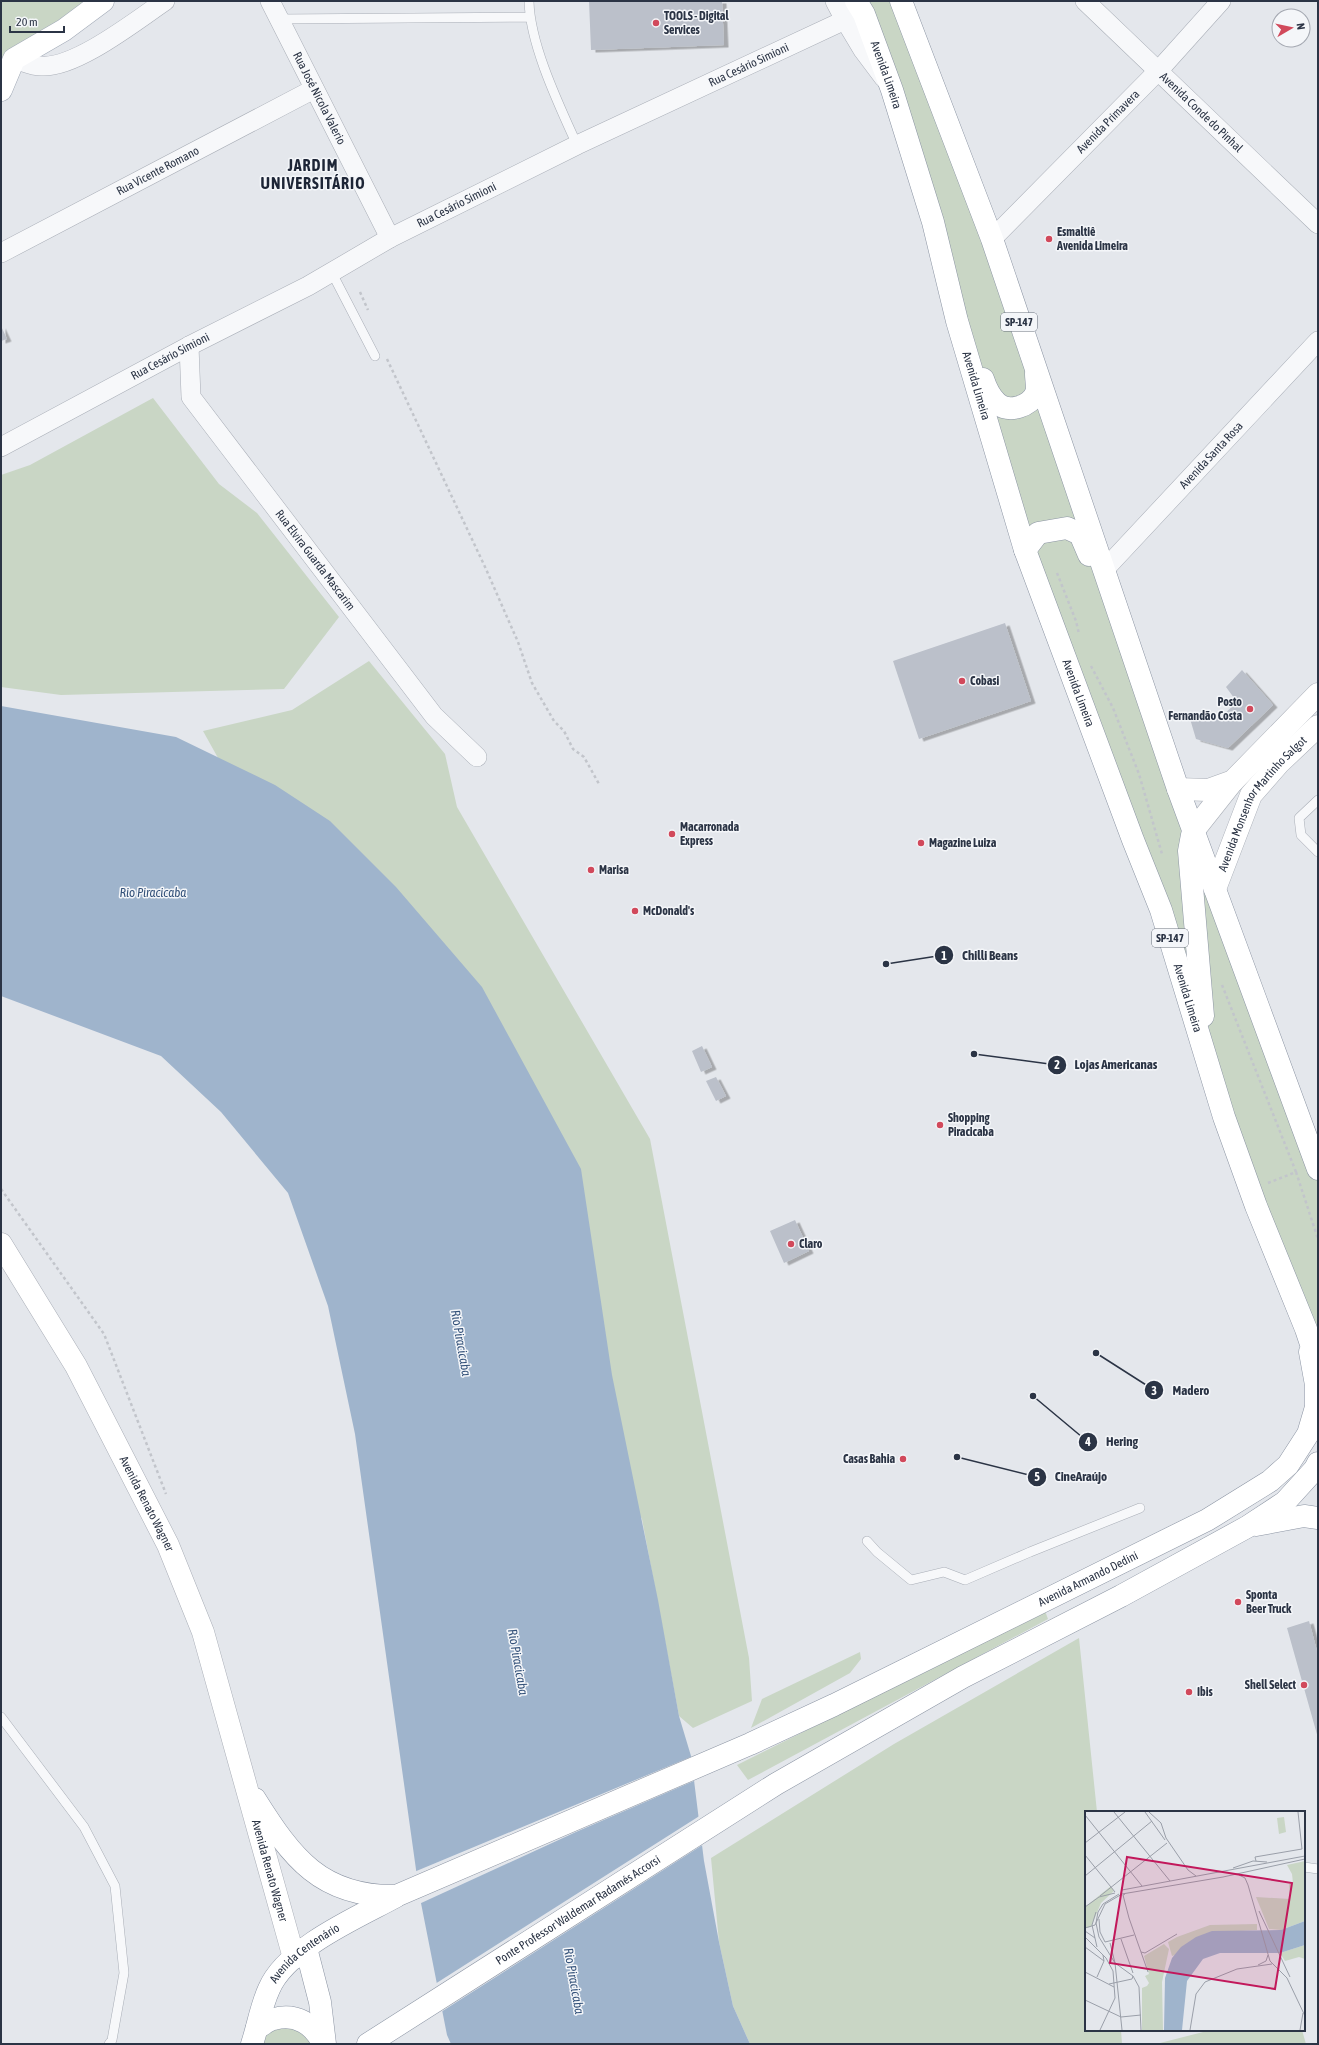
<svg xmlns="http://www.w3.org/2000/svg" width="1319" height="2045" font-family="'Asap Condensed',sans-serif">
<style>
.green{fill:#c9d6c5}
.water{fill:#9fb4cc}
.pier{fill:#e4e7ec}
.building{fill:#bbc0ca;filter:url(#shadow)}
.lines{fill:none;stroke-linecap:round;stroke-linejoin:round}
.service-casing{stroke:#a9aeb7;stroke-width:10}
.minor-casing{stroke:#a9aeb7;stroke-width:20}
.secondary-casing{stroke:#a9aeb7;stroke-width:23}
.primary-casing{stroke:#a3abb8;stroke-width:23}
.trunk-casing{stroke:#8b94a3;stroke-width:23}
.path{stroke:#c2c5cb;stroke-width:2.5;stroke-dasharray:3 3;stroke-linecap:butt}
.service{stroke:#f7f8fa;stroke-width:9}
.minor{stroke:#f7f8fa;stroke-width:19}
.secondary{stroke:#fff;stroke-width:22}
.primary{stroke:#fff;stroke-width:22}
.trunk{stroke:#fff;stroke-width:22}
.poi-dot{fill:#d1495b;stroke:#f4f6f9;stroke-width:1.5}
.labels{text-anchor:middle;dominant-baseline:central;stroke-width:3;stroke-linejoin:round;paint-order:stroke}
.shield{fill:#f4f6f9;stroke:#676e7b;stroke-width:1}
.shield-label{font-size:11px;font-weight:bold;fill:#2b3445}
.poi-label{font-size:12px;font-weight:bold;fill:#2b3445;stroke:#f4f6f9;text-anchor:start}
.street-label{font-size:12px;fill:#2b3445;stroke:#f4f6f9}
.water-label{font-size:13px;font-style:italic;fill:#34527a;stroke:#f4f6f9}
.district-label{font-size:16px;font-weight:bold;letter-spacing:1px;fill:#1d2536;stroke:#f4f6f9}
.inset-road{fill:none;stroke:#9a9fa9;stroke-width:1}
.view{fill:#c2185b;fill-opacity:0.15;stroke:#c2185b;stroke-width:2}
.inset-edge{fill:none;stroke:#2b3445;stroke-width:2}
.leader{fill:none;stroke:#2b3445;stroke-width:1.5}
.callout-dot{fill:#2b3445;stroke:#f4f6f9;stroke-width:1.5}
.mark-label{font-size:12px;text-anchor:middle;font-weight:bold;fill:#fff}
.callout-label{font-size:13px;text-anchor:middle;font-weight:bold;fill:#2b3445;stroke:#f4f6f9;stroke-width:3;stroke-linejoin:round;paint-order:stroke}
</style>
<defs>
<filter id="shadow"><feDropShadow dx="4.5" dy="2.5" stdDeviation="0" flood-color="#0004"/></filter>
</defs>
<rect width="100%" height="100%" fill="#e4e7ec"/>
<path class="green" d="M 1,1 L 102,1 L 14,59 L 1,61 Z
M 859,1 L 901,1 L 1318,1169 L 1318,1365 L 1025,550 Z
M 153,398 L 219,484 L 257,513 L 339,617 L 284,689 L 61,695 L 1,687 L 1,475 L 30,465 Z
M 369,661 L 445,754 L 457,807 L 650,1139 L 749,1658 L 752,1701 L 693,1728 L 679,1716 L 642,1519 L 203,731 L 292,710 Z
M 1045,1611 L 1048,1619 L 748,1780 L 737,1765 Z
M 1079,1638 L 1097,1812 L 1086,1812 L 1086,2030 L 1121,2030 L 1122,2044 L 750,2044 L 733,2006 L 719,1942 L 711,1858 L 894,1744 Z
M 860,1652 L 861,1659 L 850,1673 L 751,1728 L 762,1699 Z
M 294,2025 L 313,2044 L 259,2044 L 268,2031 Z
M 1211,2030 L 1302,2030 L 1306,2044 L 1156,2044 Z"/>
<path class="water" d="M 1,706 L 176,737 L 275,785 L 330,821 L 396,887 L 482,987 L 581,1169 L 612,1375 L 658,1600 L 679,1716 L 691,1756 L 704,1861 L 719,1942 L 733,2006 L 750,2044 L 451,2044 L 447,2035 L 420,1898 L 355,1434 L 328,1306 L 288,1193 L 221,1112 L 161,1056 L 1,996 Z"/>
<path class="pier" d="M 693,1756 L 696,1780 L 576,1832 L 419,1904 L 414,1872 Z
M 701,1815 L 704,1844 L 441,2012 L 435,1984 Z"/>
<path class="building" d="M 589,1 L 722,1 L 724,45 L 591,50 Z
M 1,326 L 7,339 L 1,341 Z
M 1005,623 L 1031,701 L 919,739 L 893,661 Z
M 1242,670 L 1273,705 L 1228,748 L 1196,739 L 1188,712 L 1219,719 L 1237,702 L 1226,687 Z
M 702,1046 L 712,1067 L 701,1072 L 692,1051 Z
M 716,1077 L 726,1096 L 716,1101 L 706,1081 Z
M 795,1220 L 809,1251 L 784,1263 L 770,1231 Z
M 1309,1621 L 1318,1655 L 1318,1738 L 1287,1628 Z"/>
<g class="lines">
<defs>
<path id="service" d="M 529,1 C 530,45 559,105 577,145
M 279,19 L 529,17
M 332,273 L 375,356
M 1318,800 L 1299,818 L 1301,835 L 1318,852
M 867,1541 L 877,1552 L 911,1580 L 944,1572 L 965,1580 L 1030,1552 L 1140,1508
M 1,1717 L 84,1827 L 115,1886 L 124,1973 L 112,2040 L 109,2044
M 1304,1867 L 1318,1869"/>
<g id="minor">
<path id="s1" d="M 270,1 L 390,238"/>
<path d="M 835,1 L 845,20"/>
<path id="s2" d="M 1085,1 L 1318,224"/>
<path d="M 14,59 C 22,61 32,66 41,66 C 75,69 137,20 165,1"/>
<path id="s3" d="M 992,239 L 1159,70 L 1221,1"/>
<path id="s4" d="M 1,253 L 314,89"/>
<path id="s5" d="M 189,346 L 191,397 L 434,716 L 477,757"/>
<path id="s6" d="M 1,447 L 189,346 L 308,286 L 390,238 L 577,145 L 845,20 L 863,50 L 884,78"/>
<path id="s7" d="M 1104,570 L 1318,341"/>
</g>
<g id="secondary">
<path d="M 1178,789 L 1208,790 L 1233,781 L 1318,694"/>
<path d="M 1194,830 L 1232,782"/>
<path id="s8" d="M 1215,889 L 1251,795 L 1279,763 L 1318,726"/>
<path id="s9" d="M 1,1244 L 76,1366 L 168,1545 L 203,1632 L 294,1958"/>
</g>
<path id="primary" d="M 1,90 L 14,59 L 64,30 L 103,1"/>
<g id="trunk">
<path id="s10" d="M 856,1 L 864,14 L 892,90 L 933,222 L 957,321 L 1025,550 L 1133,840 L 1161,910 L 1224,1117 L 1256,1206 L 1306,1329 L 1318,1365"/>
<path d="M 901,1 L 992,239 L 1178,789 L 1318,1169"/>
<path d="M 983,379 C 986,388 990,397 997,403 C 1008,414 1031,406 1036,393 C 1038,388 1036,380 1036,374"/>
<path d="M 1025,550 L 1038,533 L 1067,528 L 1080,534 L 1089,555"/>
<path d="M 1192,835 L 1189,851 L 1203,1016"/>
<path d="M 1256,1525 L 1304,1516 L 1318,1518"/>
<path id="s11" d="M 255,1799 C 292,1858 321,1897 396,1896 L 750,1744 L 834,1705 L 1207,1520 L 1270,1481 L 1288,1465 L 1308,1434 L 1316,1407 L 1316,1385 L 1310,1352"/>
<path d="M 306,1948 L 320,2002 L 325,2044"/>
<path d="M 257,2028 C 263,2025 268,2020 274,2019 C 296,2013 314,2024 323,2044"/>
<path id="s12" d="M 252,2044 C 258,2026 261,2006 269,1989 C 286,1948 358,1917 395,1897"/>
<path id="s13" d="M 368,2044 L 776,1784 L 963,1677 L 1121,1596 L 1247,1527 L 1285,1502 L 1315,1469 L 1318,1463"/>
</g>
</defs>
<use href="#service" class="service-casing"/>
<use href="#minor" class="minor-casing"/>
<use href="#secondary" class="secondary-casing"/>
<use href="#primary" class="primary-casing"/>
<use href="#trunk" class="trunk-casing"/>
<path class="path" d="M 360,292 L 368,310
M 387,359 L 486,569 L 518,642 L 532,683 L 554,721 L 564,731 L 573,749 L 584,757 L 599,784
M 1057,573 L 1076,621 L 1079,634
M 1091,666 L 1113,708 L 1139,774 L 1162,854
M 1222,985 L 1296,1172
M 1268,1183 L 1296,1172 L 1318,1239
M 1,1189 L 104,1334 L 166,1494"/>
<use href="#service" class="service"/>
<use href="#minor" class="minor"/>
<use href="#secondary" class="secondary"/>
<use href="#primary" class="primary"/>
<use href="#trunk" class="trunk"/>
</g>
<g class="poi-dot">
<circle cx="656" cy="23" r="4"/>
<circle cx="1049" cy="239" r="4"/>
<circle cx="962" cy="681" r="4"/>
<circle cx="1250" cy="709" r="4"/>
<circle cx="672" cy="834" r="4"/>
<circle cx="921" cy="843" r="4"/>
<circle cx="591" cy="870" r="4"/>
<circle cx="635" cy="911" r="4"/>
<circle cx="940" cy="1125" r="4"/>
<circle cx="791" cy="1244" r="4"/>
<circle cx="903" cy="1459" r="4"/>
<circle cx="1238" cy="1602" r="4"/>
<circle cx="1304" cy="1685" r="4"/>
<circle cx="1189" cy="1692" r="4"/>
</g>
<g class="labels">
<g class="shield">
<rect x="1001" y="313" width="36" height="18" rx="3"/>
<rect x="1152" y="929" width="36" height="18" rx="3"/>
</g>
<g class="shield-label">
<text x="1019" y="322">SP-147</text>
<text x="1170" y="938">SP-147</text>
</g>
<g class="poi-label">
<text x="664" y="16">TOOLS - Digital<tspan x="664" dy="14">Services</tspan></text>
<text x="1057" y="232">Esmaltiê<tspan x="1057" dy="14">Avenida Limeira</tspan></text>
<text x="970" y="681">Cobasi</text>
<text x="1242" y="702" text-anchor="end">Posto<tspan x="1242" dy="14">Fernandão Costa</tspan></text>
<text x="680" y="827">Macarronada<tspan x="680" dy="14">Express</tspan></text>
<text x="929" y="843">Magazine Luiza</text>
<text x="599" y="870">Marisa</text>
<text x="643" y="911">McDonald's</text>
<text x="948" y="1118">Shopping<tspan x="948" dy="14">Piracicaba</tspan></text>
<text x="799" y="1244">Claro</text>
<text x="895" y="1459" text-anchor="end">Casas Bahia</text>
<text x="1246" y="1595">Sponta<tspan x="1246" dy="14">Beer Truck</tspan></text>
<text x="1296" y="1685" text-anchor="end">Shell Select</text>
<text x="1197" y="1692">Ibis</text>
</g>
<g class="street-label">
<text stroke="none"><textPath href="#s6" startOffset="840">Rua Cesário Simioni</textPath></text>
<text stroke="none"><textPath href="#s10" startOffset="80">Avenida Limeira</textPath></text>
<text stroke="none"><textPath href="#s1" startOffset="109">Rua José Nicola Valerio</textPath></text>
<text stroke="none"><textPath href="#s2" startOffset="161">Avenida Conde do Pinhal</textPath></text>
<text stroke="none"><textPath href="#s3" startOffset="165">Avenida Primavera</textPath></text>
<text stroke="none"><textPath href="#s4" startOffset="177">Rua Vicente Romano</textPath></text>
<text stroke="none"><textPath href="#s6" startOffset="516">Rua Cesário Simioni</textPath></text>
<text stroke="none"><textPath href="#s6" startOffset="192">Rua Cesário Simioni</textPath></text>
<text stroke="none"><textPath href="#s10" startOffset="404">Avenida Limeira</textPath></text>
<text stroke="none"><textPath href="#s7" startOffset="157">Avenida Santa Rosa</textPath></text>
<text stroke="none"><textPath href="#s5" startOffset="256">Rua Elvira Guarda Mascarim</textPath></text>
<text stroke="none"><textPath href="#s10" startOffset="728">Avenida Limeira</textPath></text>
<text stroke="none"><textPath href="#s8" startOffset="99">Avenida Monsenhor Martinho Salgot</textPath></text>
<text stroke="none"><textPath href="#s10" startOffset="1052">Avenida Limeira</textPath></text>
<text stroke="none"><textPath href="#s9" startOffset="298">Avenida Renato Wagner</textPath></text>
<text stroke="none"><textPath href="#s11" startOffset="943">Avenida Armando Dedini</textPath></text>
<text stroke="none"><textPath href="#s9" startOffset="686">Avenida Renato Wagner</textPath></text>
<text stroke="none"><textPath href="#s13" startOffset="249">Ponte Professor Waldemar Radamés Accorsi</textPath></text>
<text stroke="none"><textPath href="#s12" startOffset="109">Avenida Centenário</textPath></text>
</g>
<g class="water-label">
<text x="153" y="892">Rio Piracicaba</text>
<text transform="translate(461 1343) rotate(80)">Rio Piracicaba</text>
<text transform="translate(518 1662) rotate(80)">Rio Piracicaba</text>
<text transform="translate(574 1981) rotate(80)">Rio Piracicaba</text>
</g>
<g class="district-label">
<text x="313" y="165">JARDIM<tspan x="313" dy="18">UNIVERSITÁRIO</tspan></text>
</g>
</g>
<g transform="translate(1085 1811)">
<rect width="220" height="220" fill="#e4e7ec"/>
<path d="M 199,6 L 201,21 L 194,23 L 192,7 ZM 220,50 L 220,110 L 196,119 L 184,118 L 171,86 L 205,88 L 204,73 L 208,72 L 207,63 L 202,54 ZM 26,75 L 29,80 L 16,92 L 6,116 L 0,117 L 0,96 ZM 172,113 L 172,119 L 156,120 L 87,145 L 83,131 L 92,126 L 125,114 ZM 79,133 L 84,138 L 77,171 L 78,219 L 57,219 L 57,177 L 62,175 L 64,172 L 60,165 L 64,163 L 59,145 ZM 220,134 L 220,148 L 214,146 L 200,150 L 195,142 Z" fill="#c9d6c5"/>
<path d="M 220,110 L 220,134 L 195,142 L 135,142 L 118,148 L 102,170 L 97,219 L 79,219 L 80,167 L 87,147 L 96,136 L 111,126 L 127,120 L 196,119 Z" fill="#9fb4cc"/>
<path class="inset-road" d="M 29,1 L 85,70M 60,1 L 80,29M 64,1 L 76,12 L 81,27 L 103,59 L 111,65M 0,4 L 57,75M 0,32 L 40,1M 0,44 L 30,81M 171,50 L 170,46 L 217,38 L 213,1M 148,57 L 168,50 L 182,51M 154,64 L 160,67 L 163,74 L 185,150 L 202,167 L 220,205M 0,65 L 67,10M 37,79 L 220,45M 34,83 L 18,93 L 13,101 L 11,112 L 14,126 L 30,152 L 37,219M 40,83 L 38,84 L 44,107 L 63,161M 15,85 L 82,32M 0,96 L 14,86 L 30,82M 174,100 L 205,166M 11,101 L 7,114 L 12,136M 14,108 L 15,121 L 20,131 L 49,124M 0,117 L 10,114 L 20,93 L 37,83 L 138,66 L 220,48M 0,120 L 10,127M 0,126 L 21,147 L 28,160 L 30,187 L 15,219M 36,128 L 48,162M 25,132 L 30,152M 0,136 L 19,150M 56,141 L 60,142 L 92,123M 30,152 L 48,165 L 54,176 L 56,219M 173,154 L 181,150 L 183,144M 0,161 L 29,176M 12,166 L 19,150 L 18,144M 24,173 L 47,168 L 48,165M 0,189 L 36,206 L 56,204M 105,219 L 111,183 L 120,171 L 152,158 L 187,153M 215,219 L 218,202"/>
<path class="view" d="M 42,46 L 207,72 L 190,178 L 25,152 Z"/>
<rect width="220" height="220" class="inset-edge"/>
</g>
<path class="leader" d="M886 964L944 955M974 1054L1057 1065M1096 1353L1154 1390M1033 1396L1088 1442M957 1457L1037 1477"/>
<g class="callout-dot">
<circle cx="886" cy="964" r="4"/>
<circle cx="974" cy="1054" r="4"/>
<circle cx="1096" cy="1353" r="4"/>
<circle cx="1033" cy="1396" r="4"/>
<circle cx="957" cy="1457" r="4"/>
<circle cx="944" cy="955" r="10"/>
<circle cx="1057" cy="1065" r="10"/>
<circle cx="1154" cy="1390" r="10"/>
<circle cx="1088" cy="1442" r="10"/>
<circle cx="1037" cy="1477" r="10"/>
</g>
<g class="mark-label">
<text x="944" y="960">1</text>
<text x="1057" y="1069">2</text>
<text x="1154" y="1395">3</text>
<text x="1088" y="1446">4</text>
<text x="1037" y="1481">5</text>
</g>
<g class="callout-label">
<text x="990" y="960">Chilli Beans</text>
<text x="1116" y="1069">Lojas Americanas</text>
<text x="1191" y="1395">Madero</text>
<text x="1122" y="1446">Hering</text>
<text x="1081" y="1481">CineAraújo</text>
</g>
<rect width="1319" height="2045" fill="none" stroke="#2b3445" stroke-width="4"/>
<g transform="translate(1291 28) rotate(81)"><circle r="19" fill="#f4f6f9" stroke="#a4a8b1"/>
<path d="M0-3L7 15L0 10L-7 15Z" fill="#d1495b"/>
<text y="-6" font-size="11" font-weight="bold" text-anchor="middle" fill="#2b3445">N</text>
</g>
<path d="M10 26v6h54v-6" fill="none" stroke="#2b3445" stroke-width="2"/>
<text x="16" y="26" font-size="12" fill="#2b3445" stroke="#f4f6f9" stroke-width="3" paint-order="stroke">20 m</text>
</svg>
